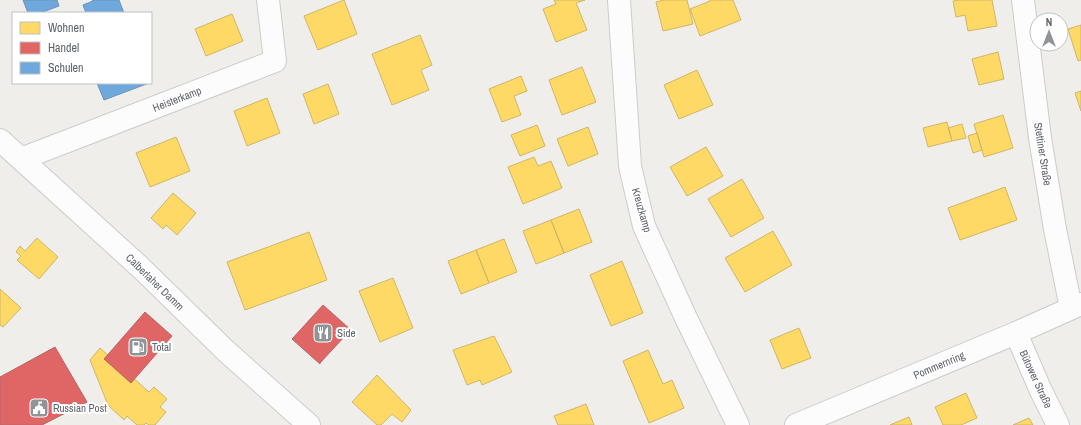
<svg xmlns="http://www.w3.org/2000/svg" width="1081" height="425" font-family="'Archivo Narrow',sans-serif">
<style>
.homes{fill:#ffd966;stroke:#cfb667}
.shops{fill:#e06666;stroke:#b96567}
.schools{fill:#6fa8dc;stroke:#6a93b9}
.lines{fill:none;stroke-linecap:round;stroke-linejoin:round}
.minor-casing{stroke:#cbcccc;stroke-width:24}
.minor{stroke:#fdfcfc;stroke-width:22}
.labels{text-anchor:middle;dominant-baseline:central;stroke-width:4;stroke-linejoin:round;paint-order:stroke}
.street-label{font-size:11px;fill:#5f6368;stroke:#fff}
.poi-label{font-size:11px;fill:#5f6368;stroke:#fff;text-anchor:start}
</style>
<rect width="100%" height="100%" fill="#efeeea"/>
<path class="homes" d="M 344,0 L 357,34 L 318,50 L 304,16 Z
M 554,0 L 585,0 L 576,3 L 587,30 L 556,42 L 543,9 L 556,4 Z
M 664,0 L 687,0 L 693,24 L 663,31 L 656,2 Z
M 710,0 L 733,0 L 741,20 L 700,36 L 690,9 L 710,1 Z
M 959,0 L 992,0 L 997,26 L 968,31 L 965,15 L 956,17 L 953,1 Z
M 232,14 L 243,41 L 206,56 L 195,29 Z
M 1081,25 L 1081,60 L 1078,61 L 1068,29 Z
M 420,35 L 432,65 L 421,70 L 429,90 L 392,105 L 372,54 Z
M 998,52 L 1004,79 L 979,85 L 972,59 Z
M 582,67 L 596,102 L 562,115 L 549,80 Z
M 697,70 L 713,105 L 679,119 L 664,85 Z
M 521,76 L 527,91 L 514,96 L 521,115 L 502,122 L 489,89 Z
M 328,84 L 339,114 L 314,124 L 303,94 Z
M 1081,91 L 1081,111 L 1075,93 Z
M 267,98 L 280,133 L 247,146 L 234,111 Z
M 1003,115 L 1013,148 L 984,157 L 974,124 Z
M 947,122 L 952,141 L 928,147 L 923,128 Z
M 962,124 L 966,138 L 952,141 L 948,128 Z
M 537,125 L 545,146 L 520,156 L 511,135 Z
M 588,127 L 598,154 L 568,166 L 557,139 Z
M 977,133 L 982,150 L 973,153 L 968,136 Z
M 176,137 L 190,171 L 150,187 L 136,153 Z
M 706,147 L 723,176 L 687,196 L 670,167 Z
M 534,157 L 538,166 L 551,161 L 562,188 L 523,204 L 508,167 Z
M 742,179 L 764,218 L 731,237 L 708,199 Z
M 1005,187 L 1017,220 L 960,240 L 948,208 Z
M 173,193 L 196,213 L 177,235 L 166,225 L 163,229 L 151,218 Z
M 579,209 L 592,242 L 564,253 L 551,220 Z
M 551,220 L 564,253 L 536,264 L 523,231 Z
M 773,231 L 792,265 L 745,292 L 725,258 Z
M 309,232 L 327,280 L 245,310 L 227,262 Z
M 37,238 L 58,257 L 39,279 L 17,260 L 21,256 L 16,252 L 20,246 L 25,251 Z
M 504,239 L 517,272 L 489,283 L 476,250 Z
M 476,250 L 489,283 L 461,294 L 448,261 Z
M 622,261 L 643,313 L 611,326 L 590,275 Z
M 393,278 L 413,328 L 380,342 L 359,291 Z
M 0,289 L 21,308 L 3,327 L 0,325 Z
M 799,328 L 811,358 L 782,369 L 770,340 Z
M 494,336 L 512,372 L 482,385 L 480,380 L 467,385 L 453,350 Z
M 100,348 L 149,392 L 154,387 L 167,399 L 160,407 L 166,412 L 155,425 L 149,425 L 146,423 L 144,425 L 137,425 L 127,416 L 124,420 L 108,405 L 90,360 Z
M 648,350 L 663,384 L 672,380 L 684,408 L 649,423 L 623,361 Z
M 377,375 L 411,410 L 402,422 L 392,414 L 381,425 L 377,425 L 352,402 Z
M 966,393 L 977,418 L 961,425 L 943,425 L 935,407 Z
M 586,404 L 594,425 L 558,425 L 554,416 Z
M 909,417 L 912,425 L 890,425 Z
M 1029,418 L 1033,425 L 1013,425 Z"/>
<path class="shops" d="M 323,305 L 351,330 L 345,337 L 345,336 L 320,363 L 320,364 L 292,339 Z
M 145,312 L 172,336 L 131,383 L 104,359 Z
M 55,347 L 87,402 L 42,425 L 0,425 L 0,377 Z"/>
<path class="schools" d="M 23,0 L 57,0 L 59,6 L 40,13 L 28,13 Z
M 92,0 L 119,0 L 124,13 L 86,13 L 83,5 L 93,1 Z
M 97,83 L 149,83 L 104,100 Z"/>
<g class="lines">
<defs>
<path id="minor" d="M 619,0 L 630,166 L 644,226 L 686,318 L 738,425
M 1023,0 L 1040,138 L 1055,229 L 1071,308
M 0,140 L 140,267 L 226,351 L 309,425
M 21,159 L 275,61 L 268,0
M 1016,333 L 1041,391 L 1058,425
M 796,425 L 1016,333 L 1081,304"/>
</defs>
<use href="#minor" class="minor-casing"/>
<use href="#minor" class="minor"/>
</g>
<defs>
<symbol id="restaurant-square" viewBox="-11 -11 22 22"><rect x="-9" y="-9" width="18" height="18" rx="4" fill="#919496" stroke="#fff"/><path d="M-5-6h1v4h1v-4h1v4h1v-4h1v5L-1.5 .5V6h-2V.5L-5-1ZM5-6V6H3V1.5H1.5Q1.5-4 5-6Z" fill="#fff"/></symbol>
<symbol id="fuel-square" viewBox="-11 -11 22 22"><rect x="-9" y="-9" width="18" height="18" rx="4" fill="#919496" stroke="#fff"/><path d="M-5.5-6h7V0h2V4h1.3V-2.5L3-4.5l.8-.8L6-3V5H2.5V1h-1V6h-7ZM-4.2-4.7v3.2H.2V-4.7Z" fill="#fff"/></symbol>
<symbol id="civic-square" viewBox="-11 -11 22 22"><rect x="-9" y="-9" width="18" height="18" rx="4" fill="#919496" stroke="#fff"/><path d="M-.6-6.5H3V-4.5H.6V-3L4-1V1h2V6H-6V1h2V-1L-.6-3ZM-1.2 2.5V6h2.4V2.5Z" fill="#fff"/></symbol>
</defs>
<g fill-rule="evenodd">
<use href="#restaurant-square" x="312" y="322" width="22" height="22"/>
<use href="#fuel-square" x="127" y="336" width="22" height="22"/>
<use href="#civic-square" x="28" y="397" width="22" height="22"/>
</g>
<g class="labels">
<g class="street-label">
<text transform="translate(177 99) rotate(-21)">Heisterkamp</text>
<text transform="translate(1043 154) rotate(81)">Stettiner Straße</text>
<text transform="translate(642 210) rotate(74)">Kreuzkamp</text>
<text transform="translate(155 282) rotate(44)">Calberlaher Damm</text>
<text transform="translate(939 365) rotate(-23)">Pommernring</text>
<text transform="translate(1036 379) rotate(65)">Bütower Straße</text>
</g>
<g class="poi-label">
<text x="337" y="333">Side</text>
<text x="152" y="347">Total</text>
<text x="53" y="408">Russian Post</text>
</g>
</g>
<rect x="12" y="12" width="140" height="72" fill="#ffffff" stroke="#bfc1c3"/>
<rect x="20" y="22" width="20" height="12" fill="#ffd966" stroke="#bfc1c3"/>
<text x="48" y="32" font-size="12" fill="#5f6368">Wohnen</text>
<rect x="20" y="42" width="20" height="12" fill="#e06666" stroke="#bfc1c3"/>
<text x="48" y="52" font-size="12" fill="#5f6368">Handel</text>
<rect x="20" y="62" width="20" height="12" fill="#6fa8dc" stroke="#bfc1c3"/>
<text x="48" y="72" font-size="12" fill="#5f6368">Schulen</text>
<g transform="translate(1049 32)"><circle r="19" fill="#ffffff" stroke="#bfc1c3"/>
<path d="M0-3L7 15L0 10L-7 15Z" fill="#919496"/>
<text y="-6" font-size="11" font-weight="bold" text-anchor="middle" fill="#5f6368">N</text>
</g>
</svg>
